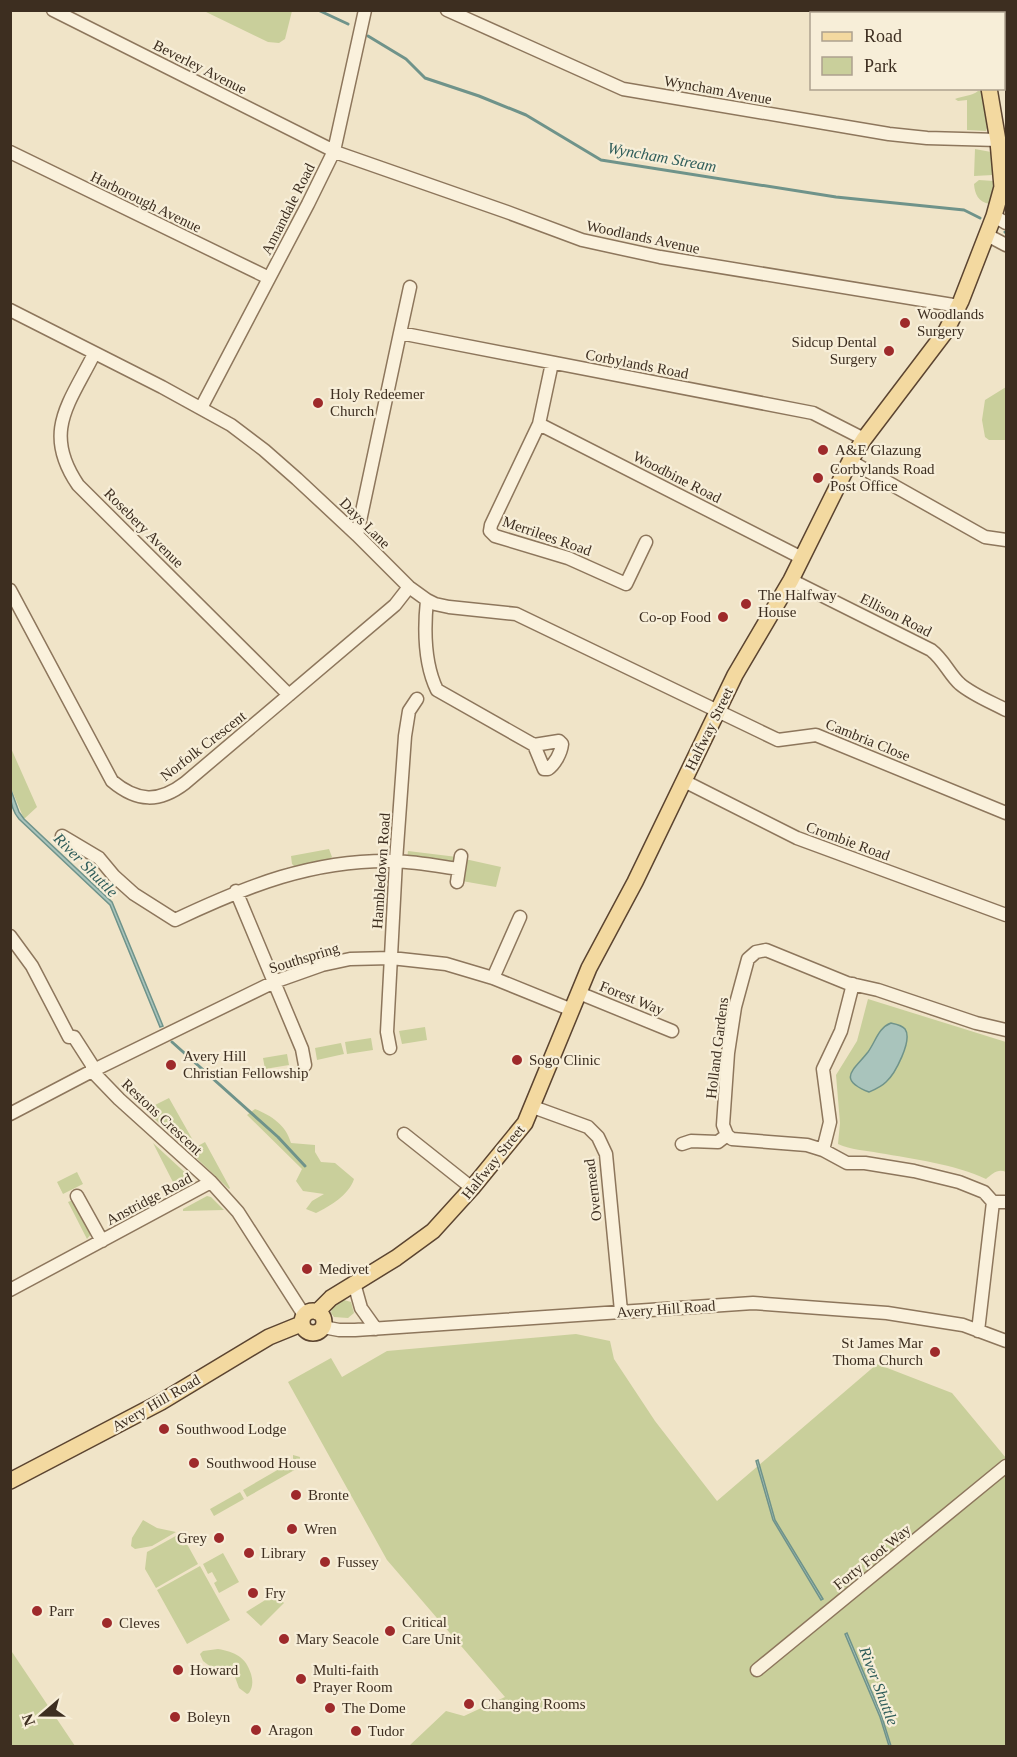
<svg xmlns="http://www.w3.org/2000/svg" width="1017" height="1757" font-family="Georgia,serif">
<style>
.green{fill:#c9cf9b}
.water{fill:#a9c4bc;stroke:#6f938a;stroke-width:1.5}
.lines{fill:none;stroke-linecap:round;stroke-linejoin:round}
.stream{stroke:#6f938a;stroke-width:3}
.minor-casing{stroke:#8d765c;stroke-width:15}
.major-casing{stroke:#5b4430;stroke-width:18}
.minor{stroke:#faf1dc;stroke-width:12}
.major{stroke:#f3d9a0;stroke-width:15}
.poi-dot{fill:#9e2a2b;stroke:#f7eed8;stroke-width:2}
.labels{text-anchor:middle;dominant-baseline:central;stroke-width:4.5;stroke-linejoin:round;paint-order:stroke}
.street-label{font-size:15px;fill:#3d2e20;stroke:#f7eed8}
.poi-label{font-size:15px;fill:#3d2e20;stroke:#f7eed8;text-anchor:start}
.water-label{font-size:16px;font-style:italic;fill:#2f5d5a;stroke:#f7eed8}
</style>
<rect width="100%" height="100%" fill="#f0e4c8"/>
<path class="green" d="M 204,11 L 292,11 L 285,39 L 279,43 L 268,42 Z
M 978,91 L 981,91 L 982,93 L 987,128 L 986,131 L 967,130 L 967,100 L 958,101 L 955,99 C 962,96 972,96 978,91 Z
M 975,149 L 991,152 L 993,175 L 974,176 Z
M 979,180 L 994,181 L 994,189 L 989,204 C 978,201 975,195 974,184 Z
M 1006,387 L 1006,440 L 989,440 L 985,437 L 982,420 L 985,400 Z
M 10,746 L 37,807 L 24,819 L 11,788 Z
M 329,849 L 332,857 L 330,859 L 294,866 L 292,864 L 291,856 Z
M 408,851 L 457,857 L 454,863 L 407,859 Z
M 465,859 L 501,867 L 496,887 L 462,881 Z
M 868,999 L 1006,1042 L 1006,1172 C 998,1168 992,1174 986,1179 C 954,1164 914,1159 879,1153 C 865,1150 851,1150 838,1144 L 840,1123 L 836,1075 L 857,1041 Z
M 425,1027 L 427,1040 L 402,1044 L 399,1031 Z
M 371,1038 L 373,1050 L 347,1054 L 345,1042 Z
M 341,1043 L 344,1054 L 317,1060 L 315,1048 Z
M 287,1054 L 289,1065 L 265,1069 L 263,1058 Z
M 169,1098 L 195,1144 L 186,1148 L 145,1110 Z
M 255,1109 C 272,1116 286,1125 291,1143 L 315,1145 L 315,1152 L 321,1162 L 335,1163 L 354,1179 C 349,1195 330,1206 316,1213 L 306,1209 L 312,1201 L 324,1194 L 303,1191 L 296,1181 L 302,1169 L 247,1115 Z
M 205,1142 L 230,1188 L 229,1189 L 189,1151 Z
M 153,1143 L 192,1179 L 187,1186 L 177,1190 Z
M 77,1172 L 83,1184 L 63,1194 L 57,1182 Z
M 207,1196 L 211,1197 L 224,1210 L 183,1211 L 183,1209 Z
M 73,1200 L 92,1233 L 87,1239 L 68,1202 Z
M 344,1300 L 351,1302 L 354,1313 L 348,1318 L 334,1317 L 331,1313 L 332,1308 Z
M 576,1334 L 610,1341 L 614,1359 L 655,1421 L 717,1501 L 877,1364 L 952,1393 L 1006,1458 L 1006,1746 L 409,1746 L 446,1711 L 464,1716 L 505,1697 L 387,1560 L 288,1382 L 331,1358 L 342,1377 L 387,1351 Z
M 293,1455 L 300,1457 L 298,1468 L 247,1497 L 243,1490 L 293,1461 Z
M 240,1492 L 244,1499 L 214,1516 L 210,1509 Z
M 143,1520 L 157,1528 L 176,1532 L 152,1546 L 135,1549 L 131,1546 L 132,1538 Z
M 181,1533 L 198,1564 L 156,1588 L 145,1569 L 147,1552 Z
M 223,1553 L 239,1582 L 219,1593 L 214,1583 L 217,1581 L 212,1572 L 208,1574 L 203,1564 Z
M 200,1566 L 230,1620 L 187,1644 L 157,1590 Z
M 275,1594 L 284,1603 L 261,1626 L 246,1612 Z
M 10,1649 L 75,1746 L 11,1746 Z
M 218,1649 C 235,1652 246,1657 251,1674 C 253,1681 253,1687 249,1693 L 247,1694 L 239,1688 L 235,1677 L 231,1675 L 224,1677 L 203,1661 L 200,1654 L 203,1651 Z"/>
<path class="water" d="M 11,790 L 19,812 L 24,819 L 112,902 L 163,1026 L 160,1027 L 110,905 L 19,819 C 12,811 10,801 11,790 Z
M 891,1023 C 896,1024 902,1025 905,1029 C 913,1040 895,1074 886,1082 C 881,1087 876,1089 869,1092 C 836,1079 854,1070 868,1052 C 876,1041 878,1028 891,1023 Z
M 758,1460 L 775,1520 L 823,1599 L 821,1600 L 773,1520 L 756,1461 Z
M 847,1633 L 881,1714 L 891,1746 L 889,1746 L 880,1717 L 845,1634 Z"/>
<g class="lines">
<path class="stream" d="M 318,10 L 348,24
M 368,36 L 406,59 L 425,78 L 479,96 L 526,115 L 601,160 L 836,197 L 964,210 L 980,218
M 1005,232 L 1006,233
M 172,1042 L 278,1137 L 305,1166"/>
<defs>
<path id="minor" d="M 53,10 L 338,153 L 507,212 L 582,240 L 660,257 L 959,306
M 447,10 L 623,89 L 889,134 L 927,138 L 998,140
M 10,152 L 269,278
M 994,216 L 1006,223
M 987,235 L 1006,245
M 10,310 L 162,387 L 231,425 L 264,450 L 297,479 L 357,535 L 409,587 L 427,600 L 435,604 L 449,607 L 516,614 L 778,740 L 816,735 L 1006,813
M 400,333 L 410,287
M 94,354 C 69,404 42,432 78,485 L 289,695
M 552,363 L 539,424 L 491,525 L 490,531 L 495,536 L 568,558 L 626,584 L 646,542
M 201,408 L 308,204 L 334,151 L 365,10
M 539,424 L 802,558
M 850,461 L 985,537 L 1006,540
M 357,535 L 400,333 L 813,413 L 864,439
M 791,580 L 931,650 C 944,660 949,674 960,684 C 973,695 991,702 1006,710
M 10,590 L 112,781 C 137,802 159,803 185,783 L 395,605 L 409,587
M 427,600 C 424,629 424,663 437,690 L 534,745 L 544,769 L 548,769 C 555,764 561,753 562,744 L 559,741 L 534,745
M 684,781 L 797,838 L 1006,915
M 62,836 L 99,858 L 114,876 L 134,894 L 175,920 C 247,886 313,859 395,861 C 416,862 438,866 459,869 L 457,882
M 459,869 L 461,856
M 236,891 L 302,1049 L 305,1065
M 10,936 L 32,966 L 69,1037 L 74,1037 L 92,1065 L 92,1071 L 119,1099 L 211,1182 L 238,1212 L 304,1315
M 493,978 L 520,917
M 579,993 L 672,1031
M 390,1048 L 387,1032 L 396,861 L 405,736 L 409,711 L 417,699
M 533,1107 L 588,1127 L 598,1137 L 606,1154 L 621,1311
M 10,1114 L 92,1071 L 274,982 L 322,965 L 350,959 L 391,958 L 446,964 L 493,978 L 572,1010
M 404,1134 L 472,1188
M 682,1144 L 691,1141 L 718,1142 L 727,1135
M 823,1150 L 830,1122 L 823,1069 L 841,1031 L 853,984
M 77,1196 L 102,1241
M 993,1202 L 1006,1202
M 354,1283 L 361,1308 L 376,1329
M 10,1290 L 211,1182
M 323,1327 L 339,1330 L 355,1330 L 753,1303 L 887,1313 L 963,1325 L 1006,1341
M 978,1331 L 993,1202 L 984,1192 L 959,1182 L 914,1171 L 865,1163 L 847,1163 L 823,1150 L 807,1145 L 732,1139 L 727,1135 L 723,1125 L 728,1053 L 735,1007 L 748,959 L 756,952 L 766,950 L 847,983 L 878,990 L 976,1023 L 1006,1030
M 757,1670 L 1006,1466"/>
<path id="major" d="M 976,10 L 976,14
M302 1322a11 11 0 1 1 22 0a11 11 0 1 1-22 0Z
M 317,1312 L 331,1298 L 396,1258 L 433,1231 L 472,1188 L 525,1123 L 589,968 L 635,882 L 735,675 L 791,580 L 850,461 L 864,439 L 946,331 L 961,301 L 994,216 L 1002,187 L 998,141 L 989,88
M 10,1481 L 161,1402 L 269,1337 L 301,1324"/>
</defs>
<use href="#minor" class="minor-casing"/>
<use href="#major" class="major-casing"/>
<use href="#minor" class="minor"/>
<use href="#major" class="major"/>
</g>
<g class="poi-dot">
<circle cx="905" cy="323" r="6"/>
<circle cx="889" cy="351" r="6"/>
<circle cx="318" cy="403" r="6"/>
<circle cx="823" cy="450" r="6"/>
<circle cx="818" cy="478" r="6"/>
<circle cx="746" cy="604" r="6"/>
<circle cx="723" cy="617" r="6"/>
<circle cx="517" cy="1060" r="6"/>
<circle cx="171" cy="1065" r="6"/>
<circle cx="307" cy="1269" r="6"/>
<circle cx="935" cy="1352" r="6"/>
<circle cx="164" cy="1429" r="6"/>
<circle cx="194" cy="1463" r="6"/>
<circle cx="296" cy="1495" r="6"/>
<circle cx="292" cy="1529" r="6"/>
<circle cx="219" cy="1538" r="6"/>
<circle cx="249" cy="1553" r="6"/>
<circle cx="325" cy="1562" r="6"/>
<circle cx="253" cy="1593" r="6"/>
<circle cx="37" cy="1611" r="6"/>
<circle cx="107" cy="1623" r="6"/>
<circle cx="390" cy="1631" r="6"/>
<circle cx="284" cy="1639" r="6"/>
<circle cx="178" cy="1670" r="6"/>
<circle cx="301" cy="1679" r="6"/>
<circle cx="469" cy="1704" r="6"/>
<circle cx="330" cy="1708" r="6"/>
<circle cx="175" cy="1717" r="6"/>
<circle cx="256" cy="1730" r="6"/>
<circle cx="356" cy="1731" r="6"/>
</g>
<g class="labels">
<g class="street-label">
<text transform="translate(200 67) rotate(27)">Beverley Avenue</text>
<text transform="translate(718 90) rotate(10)">Wyncham Avenue</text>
<text transform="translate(146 202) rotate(26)">Harborough Avenue</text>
<text transform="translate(288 209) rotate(-63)">Annandale Road</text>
<text transform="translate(643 237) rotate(12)">Woodlands Avenue</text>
<text transform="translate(637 364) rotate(11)">Corbylands Road</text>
<text transform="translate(677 477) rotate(27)">Woodbine Road</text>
<text transform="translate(365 523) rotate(45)">Days Lane</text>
<text transform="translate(144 528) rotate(45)">Rosebery Avenue</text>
<text transform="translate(547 536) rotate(19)">Merrilees Road</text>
<text transform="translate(896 615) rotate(27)">Ellison Road</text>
<text transform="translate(709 729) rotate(-64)">Halfway Street</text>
<text transform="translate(868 740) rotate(22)">Cambria Close</text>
<text transform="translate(203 746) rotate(-38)">Norfolk Crescent</text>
<text transform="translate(848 841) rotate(20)">Crombie Road</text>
<text transform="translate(381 871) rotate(-86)">Hambledown Road</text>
<text transform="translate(304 958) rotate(-17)">Southspring</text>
<text transform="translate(632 998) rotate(22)">Forest Way</text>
<text transform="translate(717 1048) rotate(-83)">Holland Gardens</text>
<text transform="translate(162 1117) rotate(43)">Restons Crescent</text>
<text transform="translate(493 1162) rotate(-51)">Halfway Street</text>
<text transform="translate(593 1190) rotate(-97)">Overmead</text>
<text transform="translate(149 1199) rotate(-28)">Anstridge Road</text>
<text transform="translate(666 1309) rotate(-4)">Avery Hill Road</text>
<text transform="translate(156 1403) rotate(-30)">Avery Hill Road</text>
<text transform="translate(872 1557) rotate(-39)">Forty Foot Way</text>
</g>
<g class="poi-label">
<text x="917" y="314">Woodlands<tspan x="917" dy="17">Surgery</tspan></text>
<text x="877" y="342" text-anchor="end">Sidcup Dental<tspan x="877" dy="17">Surgery</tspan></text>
<text x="330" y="394">Holy Redeemer<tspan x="330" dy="17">Church</tspan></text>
<text x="835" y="450">A&amp;E Glazung</text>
<text x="830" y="469">Corbylands Road<tspan x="830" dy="17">Post Office</tspan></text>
<text x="758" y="595">The Halfway<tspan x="758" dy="17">House</tspan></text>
<text x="711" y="617" text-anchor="end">Co-op Food</text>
<text x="183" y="1056">Avery Hill<tspan x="183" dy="17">Christian Fellowship</tspan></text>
<text x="529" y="1060">Sogo Clinic</text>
<text x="319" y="1269">Medivet</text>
<text x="923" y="1343" text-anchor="end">St James Mar<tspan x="923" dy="17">Thoma Church</tspan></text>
<text x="176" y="1429">Southwood Lodge</text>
<text x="206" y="1463">Southwood House</text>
<text x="308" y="1495">Bronte</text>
<text x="304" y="1529">Wren</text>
<text x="207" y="1538" text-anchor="end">Grey</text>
<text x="261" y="1553">Library</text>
<text x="337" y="1562">Fussey</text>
<text x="265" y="1593">Fry</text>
<text x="49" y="1611">Parr</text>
<text x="402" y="1622">Critical<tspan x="402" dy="17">Care Unit</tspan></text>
<text x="119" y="1623">Cleves</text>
<text x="296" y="1639">Mary Seacole</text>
<text x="190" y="1670">Howard</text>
<text x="313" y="1670">Multi-faith<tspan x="313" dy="17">Prayer Room</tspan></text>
<text x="481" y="1704">Changing Rooms</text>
<text x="342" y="1708">The Dome</text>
<text x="187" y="1717">Boleyn</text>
<text x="268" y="1730">Aragon</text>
<text x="368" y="1731">Tudor</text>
</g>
<g class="water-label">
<text transform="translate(662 157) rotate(10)">Wyncham Stream</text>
<text transform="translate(86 865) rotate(45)">River Shuttle</text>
<text transform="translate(879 1686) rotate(69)">River Shuttle</text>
</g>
</g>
<rect width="1017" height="1757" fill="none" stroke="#3d2e20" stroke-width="24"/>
<rect x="810" y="12" width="195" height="78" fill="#f7eed8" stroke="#ada18e" stroke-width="1.5"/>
<rect x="822" y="32" width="30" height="9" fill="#f3d9a0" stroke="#ada18e" stroke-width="1.5"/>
<text x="864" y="42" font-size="18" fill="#3d2e20">Road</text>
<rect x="822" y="57" width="30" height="18" fill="#c9cf9b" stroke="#ada18e" stroke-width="1.5"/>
<text x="864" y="72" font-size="18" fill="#3d2e20">Park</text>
<g transform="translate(42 1715) rotate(250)" stroke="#f7eed8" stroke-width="4.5" paint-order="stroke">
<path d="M0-4.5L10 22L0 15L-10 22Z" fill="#3d2e20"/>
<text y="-9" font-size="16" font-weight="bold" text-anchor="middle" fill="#3d2e20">N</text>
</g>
</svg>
